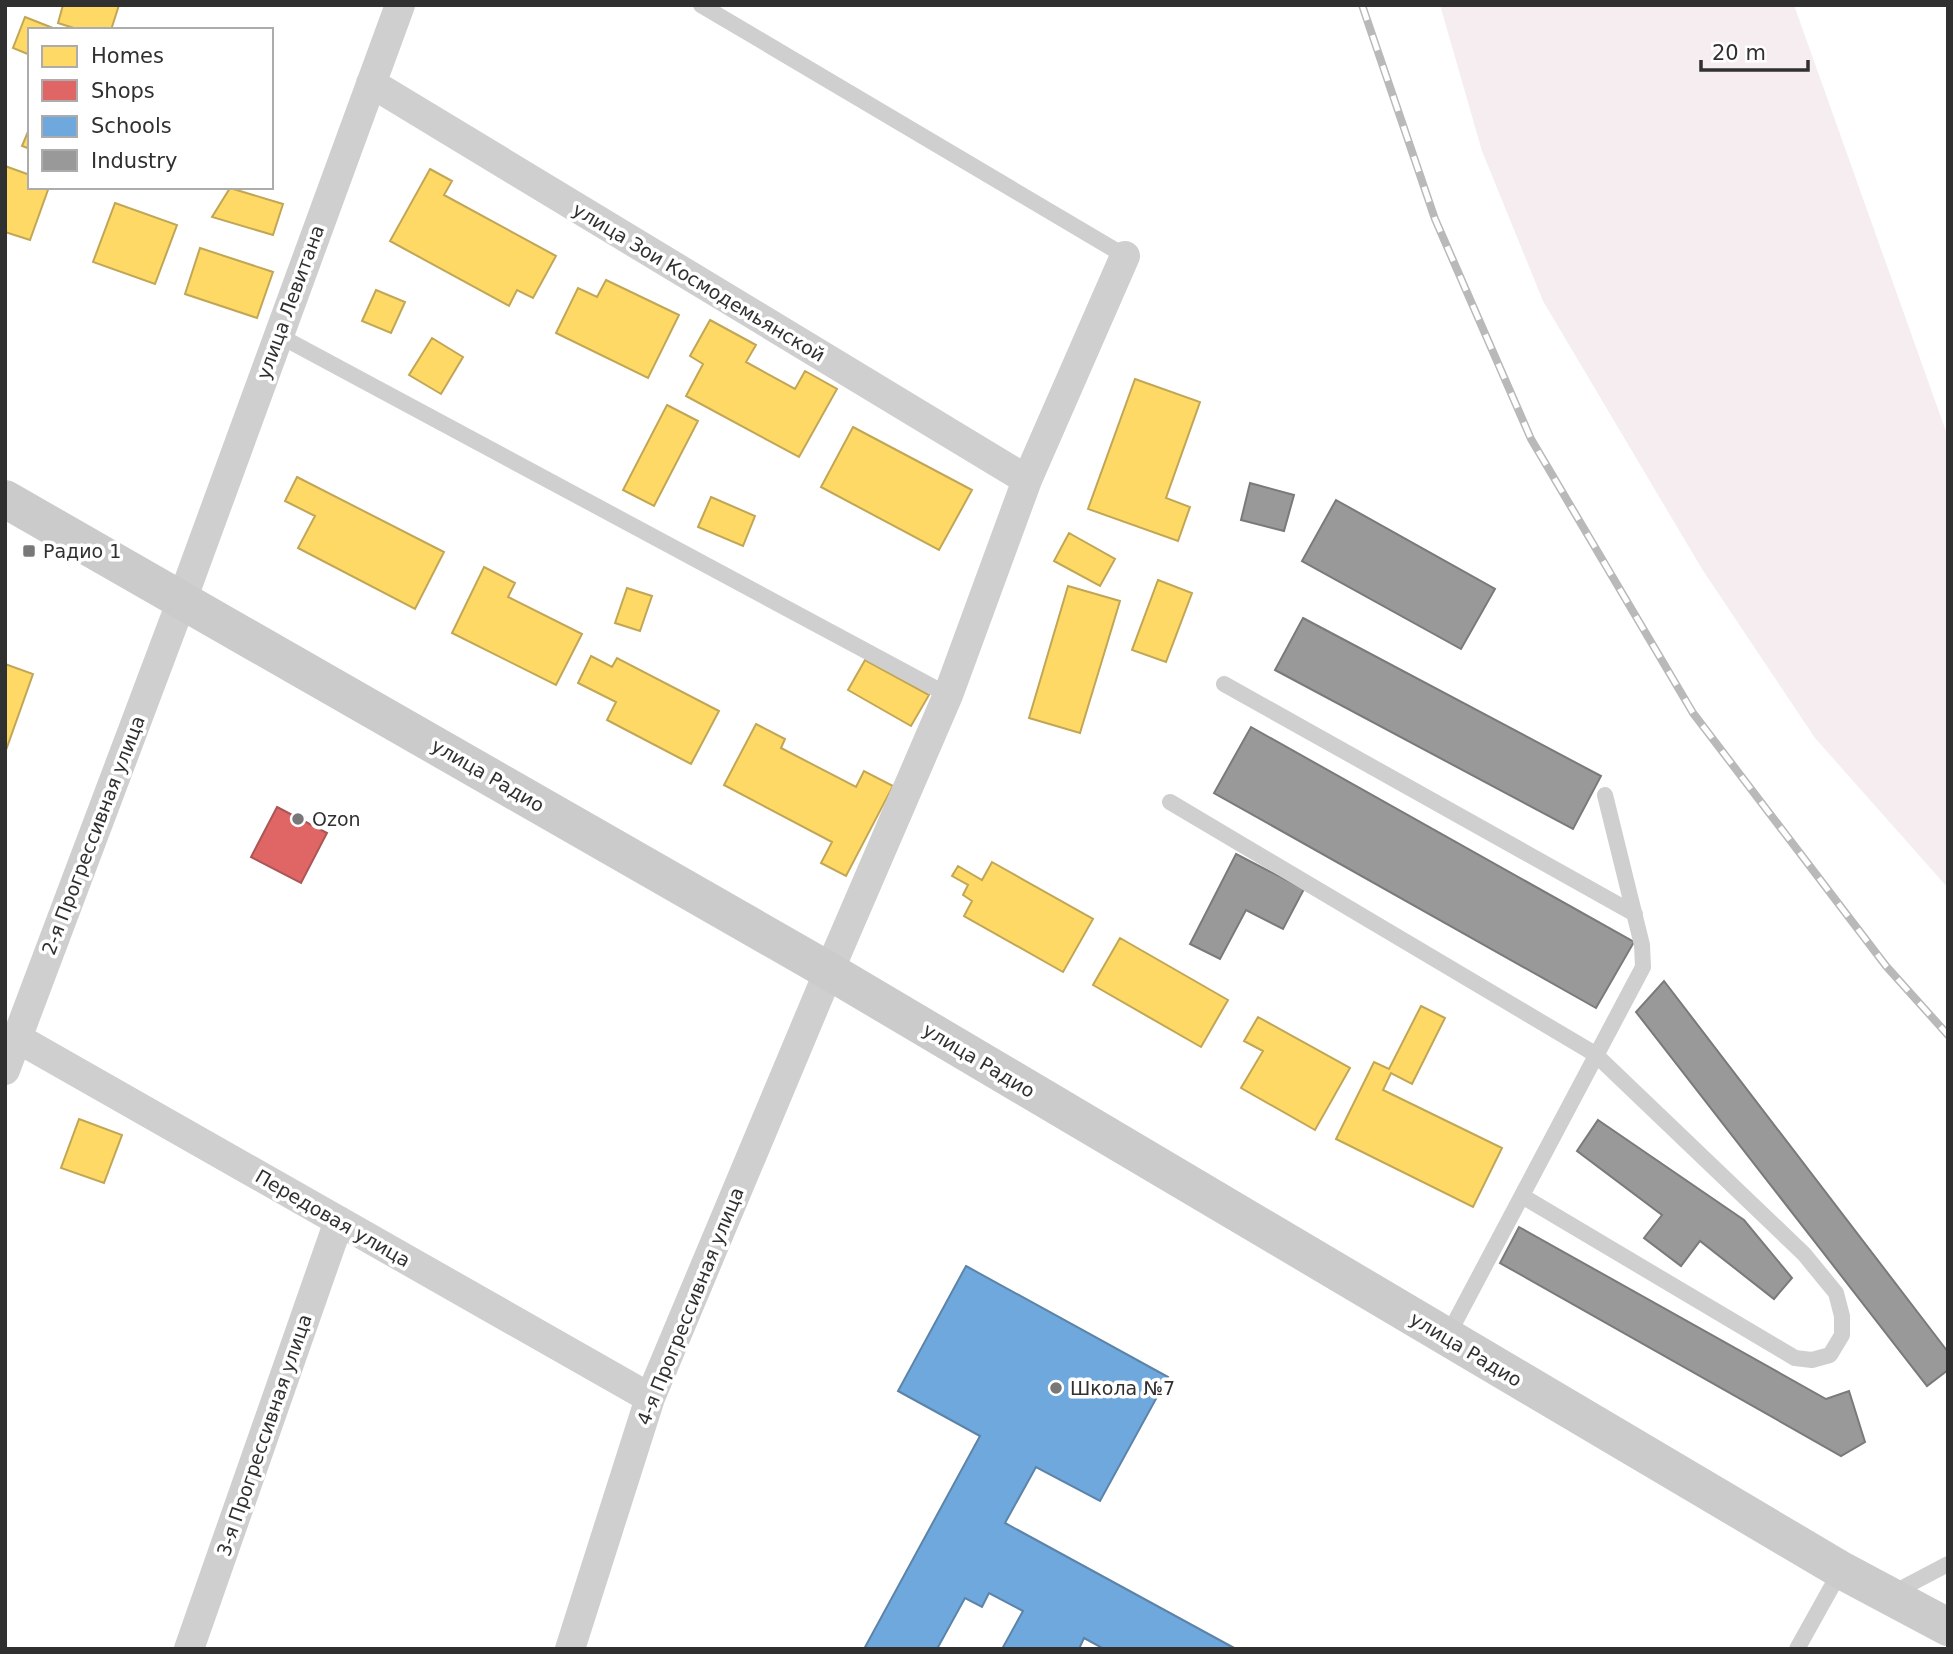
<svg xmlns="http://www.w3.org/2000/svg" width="1953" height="1654" font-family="'DejaVu Sans',sans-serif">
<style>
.green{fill:#f5edef}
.homes{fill:#ffd966;stroke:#c1a656;stroke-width:2}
.shops{fill:#e06666;stroke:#ab5656;stroke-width:2}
.schools{fill:#6fa8dc;stroke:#5c84a8;stroke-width:2}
.industry{fill:#999;stroke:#7a7a7a;stroke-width:2}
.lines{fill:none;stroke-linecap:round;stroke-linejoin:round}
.service{stroke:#cfcfcf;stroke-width:16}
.minor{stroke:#cfcfcf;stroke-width:30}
.secondary{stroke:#cbcbcb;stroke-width:38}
.rail-casing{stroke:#b9b9b9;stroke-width:8}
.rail{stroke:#fff;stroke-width:5;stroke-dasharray:16;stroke-linecap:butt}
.poi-dot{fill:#787878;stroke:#fff;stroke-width:2.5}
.labels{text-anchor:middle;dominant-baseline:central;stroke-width:7;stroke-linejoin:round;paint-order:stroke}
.street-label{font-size:19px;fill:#303030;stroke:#fff}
.poi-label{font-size:19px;fill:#303030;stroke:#fff;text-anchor:start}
</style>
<rect width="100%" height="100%" fill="#fff"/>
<path class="green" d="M 1440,5 L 1794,5 L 1948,437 L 1948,888 L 1815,738 L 1702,569 L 1543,301 L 1482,151 Z"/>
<path class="homes" d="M 63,5 L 119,5 L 111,30 L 80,30 L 58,23 Z
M 25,17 L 58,30 L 30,30 L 30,55 L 13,48 Z
M 30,127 L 30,149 L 22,146 Z
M 5,166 L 30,175 L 30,187 L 49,187 L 30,240 L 5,232 Z
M 430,169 L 452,181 L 444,195 L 556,256 L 533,298 L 517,290 L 509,306 L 390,241 Z
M 230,188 L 283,204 L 273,235 L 212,217 Z
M 115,203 L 177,225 L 155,284 L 93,262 Z
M 200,248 L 273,272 L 257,318 L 185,294 Z
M 606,280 L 679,315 L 648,378 L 556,333 L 578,288 L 597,297 Z
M 376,290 L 405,302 L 391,333 L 362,321 Z
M 710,320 L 756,345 L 746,362 L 795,389 L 805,371 L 837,389 L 799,457 L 686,396 L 703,364 L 690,356 Z
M 432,338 L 463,357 L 441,394 L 409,375 Z
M 1135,379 L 1200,402 L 1166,498 L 1190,507 L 1178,541 L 1088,509 Z
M 667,405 L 698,421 L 654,506 L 623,490 Z
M 853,427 L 972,490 L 939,550 L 821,487 Z
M 297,477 L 444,552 L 415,609 L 298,548 L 315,516 L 285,501 Z
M 711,497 L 755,516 L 743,546 L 698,527 Z
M 1069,533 L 1115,559 L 1100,586 L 1054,561 Z
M 484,567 L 515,583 L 508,597 L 582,634 L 556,685 L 452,633 Z
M 1158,580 L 1192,593 L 1166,662 L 1132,650 Z
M 1068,586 L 1120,601 L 1080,733 L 1029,718 Z
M 627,588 L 652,596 L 640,631 L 615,623 Z
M 591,656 L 612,667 L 617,658 L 719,711 L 691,764 L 607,720 L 616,702 L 578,683 Z
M 865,660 L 929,695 L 911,726 L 848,690 Z
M 5,664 L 33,674 L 5,753 Z
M 756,724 L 785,739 L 781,748 L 856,787 L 864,771 L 893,786 L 846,876 L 821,863 L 832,842 L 724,785 Z
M 992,862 L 1093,919 L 1063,972 L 964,916 L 972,901 L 963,895 L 968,885 L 952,876 L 958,866 L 982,880 Z
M 1120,938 L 1228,1000 L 1201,1047 L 1093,985 Z
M 1421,1006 L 1445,1018 L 1412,1084 L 1391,1073 L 1383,1090 L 1502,1148 L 1473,1207 L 1336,1139 L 1374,1062 L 1389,1069 Z
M 1258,1017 L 1350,1068 L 1315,1130 L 1241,1088 L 1263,1051 L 1244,1041 Z
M 79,1119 L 122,1135 L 104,1183 L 61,1168 Z"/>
<path class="shops" d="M 277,807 L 327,833 L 301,883 L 251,857 Z"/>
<path class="schools" d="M 966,1266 L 1168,1377 L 1100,1501 L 1036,1467 L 1005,1523 L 1236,1649 L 1104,1649 L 1084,1638 L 1079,1649 L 1002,1649 L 1023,1611 L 989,1593 L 982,1607 L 965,1598 L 937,1649 L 864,1649 L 980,1436 L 898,1391 Z"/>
<path class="industry" d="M 1250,483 L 1294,495 L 1284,531 L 1241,520 Z
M 1336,500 L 1495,589 L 1461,649 L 1302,561 Z
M 1303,618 L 1601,776 L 1573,829 L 1275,670 Z
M 1251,727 L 1634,942 L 1596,1008 L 1214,793 Z
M 1236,854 L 1304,889 L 1283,929 L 1246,910 L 1220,959 L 1190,944 Z
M 1664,981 L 1948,1352 L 1948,1370 L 1927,1386 L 1636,1012 Z
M 1598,1120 L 1744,1220 L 1792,1278 L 1774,1299 L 1700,1241 L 1681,1266 L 1644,1238 L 1662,1215 L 1577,1151 Z
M 1519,1227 L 1826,1399 L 1849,1391 L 1865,1442 L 1841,1456 L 1500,1263 Z"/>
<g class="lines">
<path class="service" d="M 701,5 L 1125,256
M 278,335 L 948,695
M 1224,684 L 1635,914
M 1170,802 L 1595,1054 L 1804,1254 L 1836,1293 L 1842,1316 L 1842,1335 L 1830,1355 L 1812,1360 L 1795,1358 L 1522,1196
M 1447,1337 L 1643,967 L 1642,945 L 1605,795
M 1891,1594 L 1948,1564
M 1797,1649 L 1841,1570"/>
<path class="minor" d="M 371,83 L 1027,480
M 17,1038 L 650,1398
M 5,1070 L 182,600 L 400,5
M 189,1649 L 339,1221
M 570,1649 L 650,1398 L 829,971 L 948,695 L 1027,480 L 1125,256"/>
<path class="secondary" d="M 5,499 L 829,971 L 1841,1570 L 1948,1627"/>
<defs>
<path id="rail" d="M 1362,5 L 1435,219 L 1531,439 L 1693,713 L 1886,966 L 1948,1035"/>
</defs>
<use href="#rail" class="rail-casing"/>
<use href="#rail" class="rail"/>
</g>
<g class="poi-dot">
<rect x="22" y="544" width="14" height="14" rx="3.5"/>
<circle cx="298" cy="819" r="7"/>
<circle cx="1056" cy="1388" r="7"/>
</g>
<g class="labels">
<g class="street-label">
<text transform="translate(699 282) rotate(31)">улица Зои Космодемьянской</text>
<text transform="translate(290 302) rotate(-70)">улица Левитана</text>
<text transform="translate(488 775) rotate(30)">улица Радио</text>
<text transform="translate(93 835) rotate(-69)">2-я Прогрессивная улица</text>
<text transform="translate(979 1060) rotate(31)">улица Радио</text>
<text transform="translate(333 1218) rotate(30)">Передовая улица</text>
<text transform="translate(690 1306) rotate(-68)">4-я Прогрессивная улица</text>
<text transform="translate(1466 1349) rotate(31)">улица Радио</text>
<text transform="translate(264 1435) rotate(-71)">3-я Прогрессивная улица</text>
</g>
<g class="poi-label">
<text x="43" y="551">Радио 1</text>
<text x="312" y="819">Ozon</text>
<text x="1070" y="1388">Школа №7</text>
</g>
</g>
<rect width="1953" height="1654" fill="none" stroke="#303030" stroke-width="14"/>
<rect x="28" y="28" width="245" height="161" fill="#ffffff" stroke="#acacac" stroke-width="2"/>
<rect x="42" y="46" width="35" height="21" fill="#ffd966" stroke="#acacac" stroke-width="2"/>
<text x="91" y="63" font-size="21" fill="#303030">Homes</text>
<rect x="42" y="80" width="35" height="21" fill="#e06666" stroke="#acacac" stroke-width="2"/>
<text x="91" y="98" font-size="21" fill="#303030">Shops</text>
<rect x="42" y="116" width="35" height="21" fill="#6fa8dc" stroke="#acacac" stroke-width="2"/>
<text x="91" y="133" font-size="21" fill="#303030">Schools</text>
<rect x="42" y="150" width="35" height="21" fill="#999999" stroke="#acacac" stroke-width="2"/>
<text x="91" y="168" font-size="21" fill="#303030">Industry</text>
<path d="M1701 60v10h107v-10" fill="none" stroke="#303030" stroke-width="3.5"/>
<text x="1712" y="60" font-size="21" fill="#303030" stroke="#ffffff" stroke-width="5" paint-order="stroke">20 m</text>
</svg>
